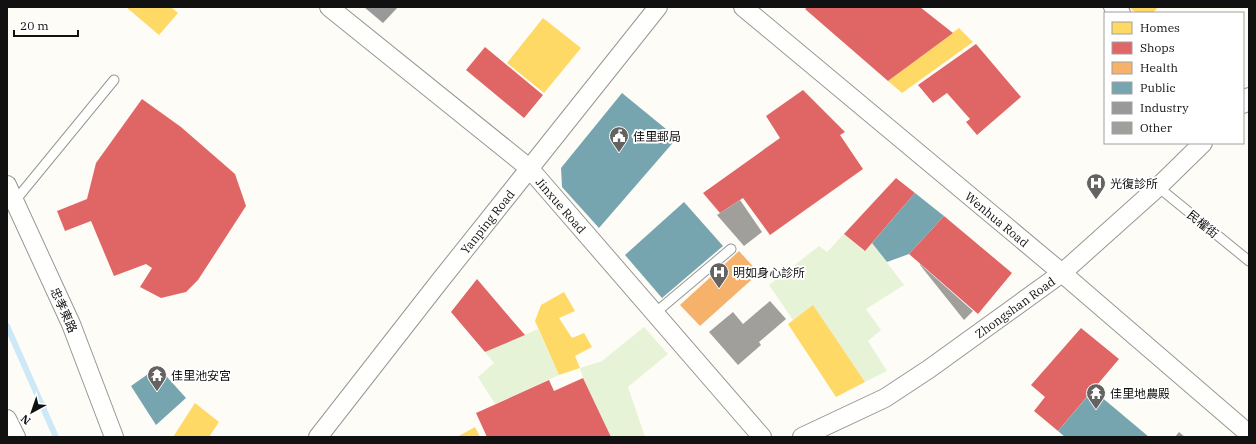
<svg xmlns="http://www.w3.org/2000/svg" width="1256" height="444" font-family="'IBM Plex Serif','Noto Sans TC',serif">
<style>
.green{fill:#e7f3d7}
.homes{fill:#ffd966}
.shops{fill:#e06666}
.health{fill:#f6b26b}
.public{fill:#76a5af}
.industry{fill:#999}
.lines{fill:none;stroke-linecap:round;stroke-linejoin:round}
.stream{stroke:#cde8f7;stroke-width:6}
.building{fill:#a19f9c}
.service-casing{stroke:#979795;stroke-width:11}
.minor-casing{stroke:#979795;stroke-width:20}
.service{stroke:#fffffe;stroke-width:9}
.minor{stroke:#fffffe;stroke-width:18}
.labels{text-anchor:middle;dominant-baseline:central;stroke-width:4;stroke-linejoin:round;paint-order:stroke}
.poi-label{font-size:12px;fill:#111;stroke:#fff;text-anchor:start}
.street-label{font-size:12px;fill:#111;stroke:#fff}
</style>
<rect width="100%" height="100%" fill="#fdfcf7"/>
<path class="green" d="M 844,234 L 864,251 L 872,243 L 904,285 L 866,309 L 881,330 L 868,341 L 887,371 L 865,382 L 813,306 L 793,320 L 769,285 L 819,246 L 827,252 Z
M 644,327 L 668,354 L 628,387 L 645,437 L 611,437 L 583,378 L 580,368 L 602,361 Z
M 538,329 L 559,375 L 495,404 L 478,377 L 494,363 L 485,352 Z"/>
<path class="homes" d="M 126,7 L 171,7 L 178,13 L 159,35 Z
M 1129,7 L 1158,7 L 1153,13 L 1136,13 Z
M 543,18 L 581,48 L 544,93 L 507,63 Z
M 959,28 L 973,42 L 902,93 L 888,81 Z
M 564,292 L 575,311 L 559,318 L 572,338 L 584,333 L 592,347 L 575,356 L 580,368 L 559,375 L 535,321 L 541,305 Z
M 813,305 L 865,382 L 836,397 L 788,324 Z
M 195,403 L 219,422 L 209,437 L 173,437 Z
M 475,427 L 480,437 L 457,437 Z"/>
<path class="shops" d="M 808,7 L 920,7 L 953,33 L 888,81 L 805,9 Z
M 976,44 L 1021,97 L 977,135 L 966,122 L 970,119 L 947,93 L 933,103 L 918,85 Z
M 485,47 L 543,95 L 524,118 L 466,70 Z
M 803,90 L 845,132 L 840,135 L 863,169 L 770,235 L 743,198 L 720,213 L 703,193 L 780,138 L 766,116 Z
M 142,99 L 181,127 L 235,174 L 246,206 L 198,280 L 186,292 L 161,298 L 140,287 L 152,268 L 146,264 L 114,276 L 91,221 L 65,231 L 57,211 L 87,199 L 96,163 Z
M 896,178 L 915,193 L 865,251 L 844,234 Z
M 944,216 L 1012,273 L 978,314 L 909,254 Z
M 477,279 L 511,319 L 525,335 L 485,352 L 451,312 Z
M 1081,328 L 1119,359 L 1058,431 L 1034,411 L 1045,397 L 1031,385 Z
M 583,378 L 611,437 L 487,437 L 476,413 L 549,380 L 554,391 Z"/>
<path class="health" d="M 739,251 L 759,273 L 700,326 L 680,305 Z"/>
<path class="public" d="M 622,93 L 677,138 L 599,228 L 562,187 L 561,168 Z
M 915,193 L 944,216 L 909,254 L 887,262 L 872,243 Z
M 684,202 L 723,246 L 662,298 L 625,255 Z
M 158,367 L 186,398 L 156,425 L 131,386 Z
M 1093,390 L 1149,437 L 1065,437 L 1058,431 Z"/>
<path class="industry" d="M 364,7 L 398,7 L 383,23 Z"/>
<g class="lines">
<path class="stream" d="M 7,326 L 56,437"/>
</g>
<path class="building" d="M 740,200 L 762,232 L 744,246 L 717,215 Z
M 920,264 L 973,311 L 964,320 L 920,265 Z
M 770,301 L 786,319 L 759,342 L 761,345 L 738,365 L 709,332 L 733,312 L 743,324 Z
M 1179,432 L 1185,437 L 1175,437 Z"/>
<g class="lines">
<defs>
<path id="service" d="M 1158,187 L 1249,261
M 14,202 L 114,80
M 655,313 L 731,249"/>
<g id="minor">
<path id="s1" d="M 329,7 L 529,168 L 762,437"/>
<path id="s2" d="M 743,7 L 1062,273 L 1249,434"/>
<path d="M 1113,7 L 1121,13"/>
<path d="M 1243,104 L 1249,97"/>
<path d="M 7,185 L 71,324 L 114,437"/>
<path d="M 7,419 L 16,437"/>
<path id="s3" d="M 318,437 L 439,282 L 658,7"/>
<path id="s4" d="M 802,437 L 885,398 L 929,369 L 1062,273 L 1158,187 L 1203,143"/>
</g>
</defs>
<use href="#service" class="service-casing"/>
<use href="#minor" class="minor-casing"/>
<use href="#service" class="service"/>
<use href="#minor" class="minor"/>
</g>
<defs>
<symbol id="civic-pin" viewBox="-11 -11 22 30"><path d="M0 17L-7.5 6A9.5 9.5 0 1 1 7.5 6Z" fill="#646362" stroke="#fff"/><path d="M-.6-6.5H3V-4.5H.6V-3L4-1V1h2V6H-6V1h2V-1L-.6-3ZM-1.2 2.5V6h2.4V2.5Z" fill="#fff"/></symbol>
<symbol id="hospital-pin" viewBox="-11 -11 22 30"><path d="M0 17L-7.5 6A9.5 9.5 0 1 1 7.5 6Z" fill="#646362" stroke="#fff"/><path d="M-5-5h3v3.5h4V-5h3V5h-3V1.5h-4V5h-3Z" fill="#fff"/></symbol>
<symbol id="temple-pin" viewBox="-11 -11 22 30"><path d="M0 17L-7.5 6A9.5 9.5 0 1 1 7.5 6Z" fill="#646362" stroke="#fff"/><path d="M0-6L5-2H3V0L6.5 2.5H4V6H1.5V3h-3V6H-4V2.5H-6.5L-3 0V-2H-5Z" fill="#fff"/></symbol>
</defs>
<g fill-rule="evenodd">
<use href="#civic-pin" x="608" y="125" width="22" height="30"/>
<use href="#hospital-pin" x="1085" y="172" width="22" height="30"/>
<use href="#hospital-pin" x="708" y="261" width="22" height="30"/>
<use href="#temple-pin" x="146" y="364" width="22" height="30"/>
<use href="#temple-pin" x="1085" y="382" width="22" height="30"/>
</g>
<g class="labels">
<g class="poi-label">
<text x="633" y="136">佳里郵局</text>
<text x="1110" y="183">光復診所</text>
<text x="733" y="272">明如身心診所</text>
<text x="171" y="375">佳里池安宮</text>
<text x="1110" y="393">佳里地農殿</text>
</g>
<g class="street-label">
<text stroke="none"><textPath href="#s1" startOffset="306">Jinxue Road</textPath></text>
<text stroke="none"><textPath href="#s2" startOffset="331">Wenhua Road</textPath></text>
<text stroke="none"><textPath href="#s3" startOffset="274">Yanping Road</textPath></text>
<text transform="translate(1203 224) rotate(39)">民權街</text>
<text stroke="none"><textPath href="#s4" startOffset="250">Zhongshan Road</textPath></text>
<text transform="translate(64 310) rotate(66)">忠孝東路</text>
</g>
</g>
<rect width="1256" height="444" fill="none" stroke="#111111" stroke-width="16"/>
<rect x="1104" y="12" width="140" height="132" fill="#ffffff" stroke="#a0a0a0"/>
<rect x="1112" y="22" width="20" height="12" fill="#ffd966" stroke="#a0a0a0"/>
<text x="1140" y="32" font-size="12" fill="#111111">Homes</text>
<rect x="1112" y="42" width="20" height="12" fill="#e06666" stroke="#a0a0a0"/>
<text x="1140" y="52" font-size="12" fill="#111111">Shops</text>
<rect x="1112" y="62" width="20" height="12" fill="#f6b26b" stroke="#a0a0a0"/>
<text x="1140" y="72" font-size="12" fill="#111111">Health</text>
<rect x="1112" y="82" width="20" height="12" fill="#76a5af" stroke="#a0a0a0"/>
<text x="1140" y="92" font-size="12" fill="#111111">Public</text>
<rect x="1112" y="102" width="20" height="12" fill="#999999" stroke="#a0a0a0"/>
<text x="1140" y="112" font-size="12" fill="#111111">Industry</text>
<rect x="1112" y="122" width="20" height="12" fill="#a19f9c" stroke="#a0a0a0"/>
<text x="1140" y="132" font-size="12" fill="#111111">Other</text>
<g transform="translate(32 412) rotate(220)" stroke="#ffffff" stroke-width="3" paint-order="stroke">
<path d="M0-3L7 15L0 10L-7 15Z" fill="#111111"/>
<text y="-6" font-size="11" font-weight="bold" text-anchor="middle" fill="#111111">N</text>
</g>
<path d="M14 30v6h64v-6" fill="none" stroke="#111111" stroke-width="2"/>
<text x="20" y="30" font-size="12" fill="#111111" stroke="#ffffff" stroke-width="3" paint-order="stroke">20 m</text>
</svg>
